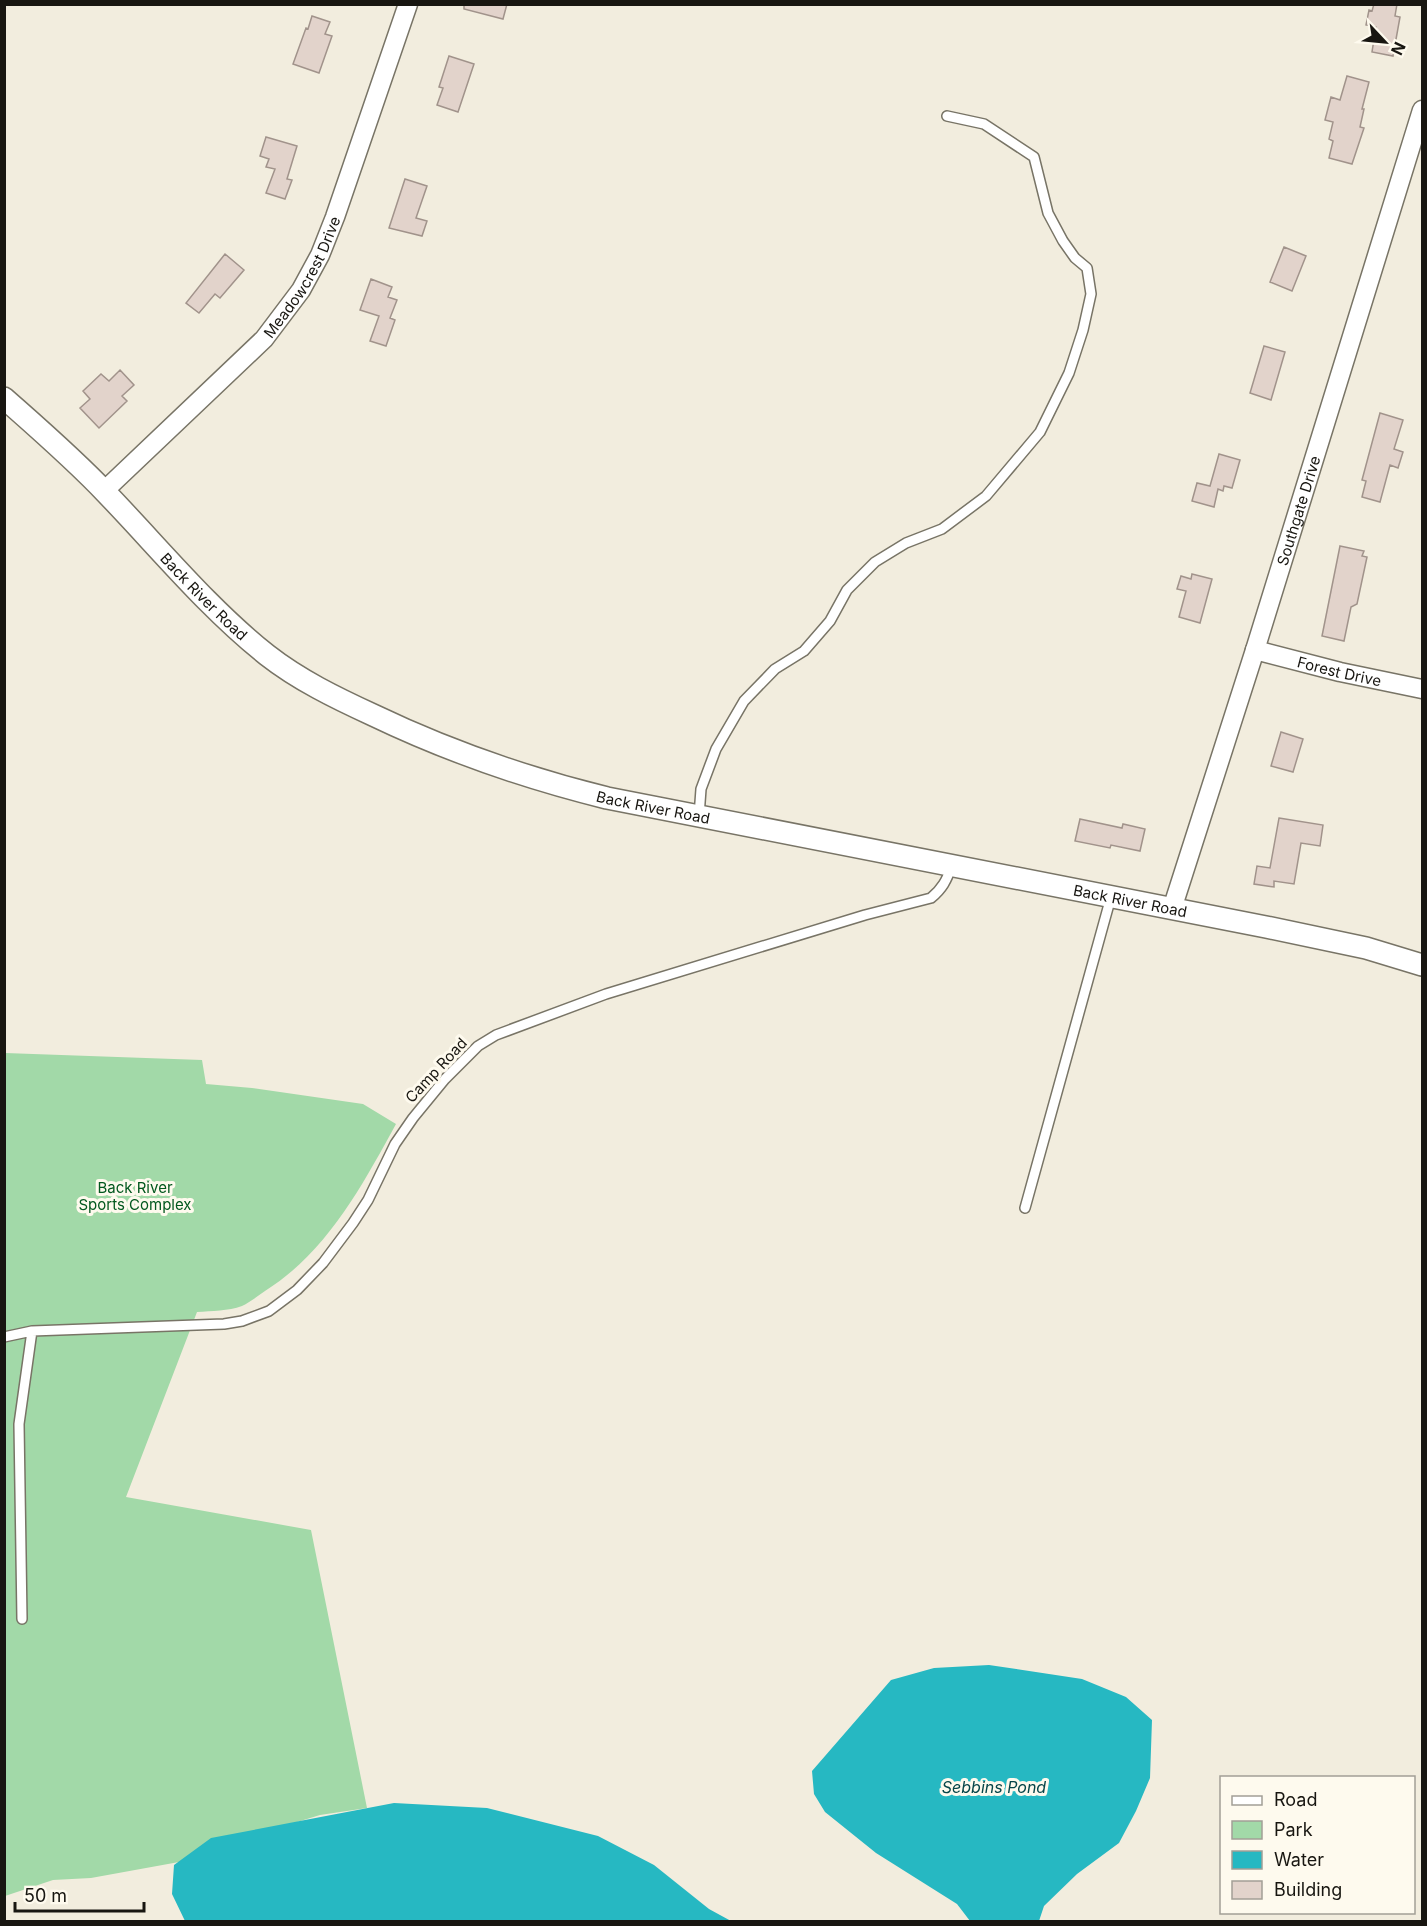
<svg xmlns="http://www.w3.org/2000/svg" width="1427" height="1926" font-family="Inter,sans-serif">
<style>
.green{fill:#a2d9a8}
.water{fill:#26b8c2}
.building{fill:#e2d3cb;stroke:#a1938b;stroke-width:1.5}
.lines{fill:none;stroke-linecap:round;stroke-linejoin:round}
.service-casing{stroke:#787466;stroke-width:12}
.minor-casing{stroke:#787466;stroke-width:21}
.tertiary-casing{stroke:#787466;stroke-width:24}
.service{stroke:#fff;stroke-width:9}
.minor{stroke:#fff;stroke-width:18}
.tertiary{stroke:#fff;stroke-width:21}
.labels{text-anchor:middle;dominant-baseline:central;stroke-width:6;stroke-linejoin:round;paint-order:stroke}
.street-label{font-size:15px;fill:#181611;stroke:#fefaee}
.park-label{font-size:15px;fill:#02581e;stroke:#fefaee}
.water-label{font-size:16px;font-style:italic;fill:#064549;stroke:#fefaee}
</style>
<rect width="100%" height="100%" fill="#f2edde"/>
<path class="green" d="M 5,1053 L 202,1060 L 206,1084 L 252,1088 L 363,1104 L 396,1124 C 362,1186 327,1252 265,1291 C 258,1296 250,1302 242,1306 C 228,1311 212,1311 197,1312 L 126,1497 L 311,1530 L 367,1808 L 320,1815 L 284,1826 L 223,1854 L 91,1878 L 53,1880 L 5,1896 Z"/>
<path class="water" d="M 989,1665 L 1082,1679 L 1126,1697 L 1152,1720 L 1150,1778 L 1136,1811 L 1119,1843 L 1077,1874 L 1044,1906 L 1039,1921 L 970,1921 L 957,1904 L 876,1853 L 825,1812 L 814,1794 L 812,1771 L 891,1680 L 934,1668 Z
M 394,1803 L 487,1808 L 598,1836 L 654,1865 L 709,1909 L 731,1921 L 185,1921 L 172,1894 L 174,1865 L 211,1838 Z"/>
<path class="building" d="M 464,4 L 507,4 L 503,19 L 464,9 Z
M 1374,4 L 1397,4 L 1395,16 L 1400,17 L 1393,56 L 1372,52 L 1376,27 L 1366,25 L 1369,10 L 1372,11 Z
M 312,16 L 330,22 L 325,34 L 332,36 L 319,73 L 293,64 L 306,28 L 308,29 Z
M 449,56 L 474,64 L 458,112 L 437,105 L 443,88 L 439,87 Z
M 1347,76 L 1369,82 L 1362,109 L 1364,109 L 1360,127 L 1364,128 L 1352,164 L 1329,158 L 1333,141 L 1329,139 L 1333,122 L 1325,120 L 1331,97 L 1340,100 Z
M 266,137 L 297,146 L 287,179 L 292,180 L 285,199 L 266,193 L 275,169 L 266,167 L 269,159 L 260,156 Z
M 405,179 L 427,186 L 416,218 L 427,221 L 422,236 L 389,228 Z
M 1284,247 L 1306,256 L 1292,291 L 1270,282 Z
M 225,254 L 244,270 L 220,298 L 215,294 L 199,313 L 186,303 Z
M 371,279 L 392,287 L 388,297 L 397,300 L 390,318 L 395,320 L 386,346 L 370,341 L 379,316 L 360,310 Z
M 1264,346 L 1285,352 L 1271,400 L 1250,393 Z
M 120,370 L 134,385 L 122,396 L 127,401 L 99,428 L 80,408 L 90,399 L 83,391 L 101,374 L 109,381 Z
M 1380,413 L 1403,420 L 1394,449 L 1403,452 L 1398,468 L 1390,465 L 1380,502 L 1362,497 L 1366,481 L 1362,480 Z
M 1219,454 L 1240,460 L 1232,488 L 1224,486 L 1223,491 L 1218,489 L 1214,507 L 1192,501 L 1197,483 L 1210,486 Z
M 1340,546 L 1364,551 L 1362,556 L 1367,557 L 1357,604 L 1351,607 L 1344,641 L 1322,636 Z
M 1192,574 L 1212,579 L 1200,623 L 1179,617 L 1186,591 L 1177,589 L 1181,576 L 1191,579 Z
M 1281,732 L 1303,739 L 1293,772 L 1271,766 Z
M 1279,818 L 1323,825 L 1320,846 L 1301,843 L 1294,884 L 1274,881 L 1274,887 L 1254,884 L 1257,866 L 1270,868 Z
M 1080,819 L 1122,828 L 1123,824 L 1145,829 L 1140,851 L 1111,845 L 1110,848 L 1075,841 Z"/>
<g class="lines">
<defs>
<path id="service" d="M 699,816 L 701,789 L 716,749 L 744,701 L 775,669 L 804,651 L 830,621 L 847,590 L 875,562 L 906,543 L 942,529 L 986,496 L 1040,432 L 1069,373 L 1083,330 L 1091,294 L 1087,268 L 1075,258 L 1063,241 L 1048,213 L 1034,157 L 984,124 L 947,116
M 1025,1208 L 1111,897
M 4,1337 L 32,1331 L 224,1324 L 242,1321 L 269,1311 L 297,1290 L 323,1263 L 353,1223 L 368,1200 L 395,1144 L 413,1118 L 445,1079 L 478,1046 L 496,1035 L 606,994 L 865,915 L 931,898 C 942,889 947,880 951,867
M 22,1619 L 19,1424 L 32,1331"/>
<g id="minor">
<path id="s1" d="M 104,491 L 264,339 L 301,290 L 320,255 L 335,217 L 408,4"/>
<path id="s2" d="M 1255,650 L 1340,672 L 1422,689"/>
<path id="s3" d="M 1172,909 L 1255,650 L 1422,110"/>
</g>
<g id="tertiary">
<path id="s4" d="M 4,398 C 39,429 75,460 107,494 C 159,548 208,608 267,655 C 299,680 336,698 373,715 C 448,751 526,778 607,798 L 1266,927 L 1366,948 L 1422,965"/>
</g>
</defs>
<use href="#service" class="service-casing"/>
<use href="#minor" class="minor-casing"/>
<use href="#tertiary" class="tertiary-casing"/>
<use href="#service" class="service"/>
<use href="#minor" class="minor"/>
<use href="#tertiary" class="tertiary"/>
</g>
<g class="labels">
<g class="street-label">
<text stroke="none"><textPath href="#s1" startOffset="294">Meadowcrest Drive</textPath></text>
<text stroke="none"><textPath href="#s3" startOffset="418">Southgate Drive</textPath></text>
<text stroke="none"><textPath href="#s4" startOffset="282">Back River Road</textPath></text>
<text stroke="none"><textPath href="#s2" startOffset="87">Forest Drive</textPath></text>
<text stroke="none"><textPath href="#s4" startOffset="786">Back River Road</textPath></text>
<text stroke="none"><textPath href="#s4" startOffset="1272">Back River Road</textPath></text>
<text transform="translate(436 1070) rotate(-47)">Camp Road</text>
</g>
<g class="park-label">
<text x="135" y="1187">Back River<tspan x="135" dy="17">Sports Complex</tspan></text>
</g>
<g class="water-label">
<text x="994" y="1787">Sebbins Pond</text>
</g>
</g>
<rect width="1427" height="1926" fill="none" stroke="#181611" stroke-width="12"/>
<rect x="1220" y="1776" width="195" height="138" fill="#fefaee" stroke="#a29f96" stroke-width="1.5"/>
<rect x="1232" y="1796" width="30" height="9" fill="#ffffff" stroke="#a29f96" stroke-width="1.5"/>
<text x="1274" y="1806" font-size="18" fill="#181611">Road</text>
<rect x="1232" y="1821" width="30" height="18" fill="#a2d9a8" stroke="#a29f96" stroke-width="1.5"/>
<text x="1274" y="1836" font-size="18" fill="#181611">Park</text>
<rect x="1232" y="1851" width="30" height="18" fill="#26b8c2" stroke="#a29f96" stroke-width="1.5"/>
<text x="1274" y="1866" font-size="18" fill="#181611">Water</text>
<rect x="1232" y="1881" width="30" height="18" fill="#e2d3cb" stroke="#a29f96" stroke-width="1.5"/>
<text x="1274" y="1896" font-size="18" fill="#181611">Building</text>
<g transform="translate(1385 42) rotate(116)" stroke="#fefaee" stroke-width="4.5" paint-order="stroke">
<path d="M0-4.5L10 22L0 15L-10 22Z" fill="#181611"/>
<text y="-9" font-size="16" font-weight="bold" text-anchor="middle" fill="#181611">N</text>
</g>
<path d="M15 1902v9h129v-9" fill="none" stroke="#181611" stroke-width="3"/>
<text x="24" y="1902" font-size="18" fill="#181611" stroke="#fefaee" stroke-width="4.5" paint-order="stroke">50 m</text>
</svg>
